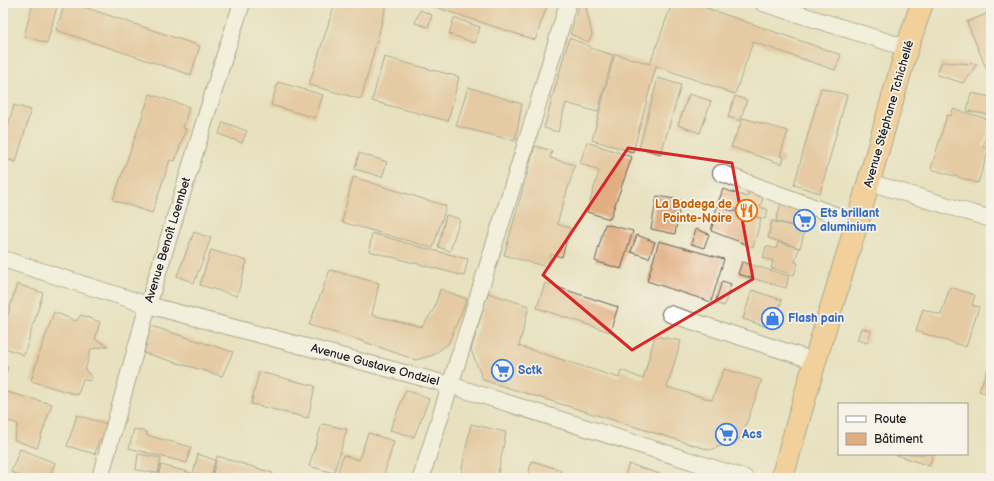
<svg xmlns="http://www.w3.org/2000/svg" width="994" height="481" font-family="'Balsamiq Sans',sans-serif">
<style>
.building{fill:#e2ad81}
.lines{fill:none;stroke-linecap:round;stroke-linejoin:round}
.minor-casing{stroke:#636155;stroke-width:18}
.trunk-casing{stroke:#636155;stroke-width:24}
.minor{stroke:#fff;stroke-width:16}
.trunk{stroke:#ffbb71;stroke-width:22}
.marked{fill:none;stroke:#d62828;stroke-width:3;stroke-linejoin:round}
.labels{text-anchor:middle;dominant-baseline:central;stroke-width:3.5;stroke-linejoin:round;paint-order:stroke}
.street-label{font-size:12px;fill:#1c1c1c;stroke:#f7f3e8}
.food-label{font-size:12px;font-weight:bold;fill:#c56008;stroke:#f7f3e8;text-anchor:end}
.shop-label{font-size:12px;font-weight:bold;fill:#366cbe;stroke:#f7f3e8;text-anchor:start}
</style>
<rect width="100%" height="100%" fill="#f7f3e8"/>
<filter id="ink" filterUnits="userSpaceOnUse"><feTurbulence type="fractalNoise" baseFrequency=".025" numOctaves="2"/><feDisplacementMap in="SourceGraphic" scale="8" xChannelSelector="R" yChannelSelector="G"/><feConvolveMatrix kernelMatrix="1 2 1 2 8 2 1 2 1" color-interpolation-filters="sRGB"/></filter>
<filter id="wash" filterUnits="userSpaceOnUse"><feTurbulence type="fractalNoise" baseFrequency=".012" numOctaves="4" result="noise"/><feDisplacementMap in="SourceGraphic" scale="16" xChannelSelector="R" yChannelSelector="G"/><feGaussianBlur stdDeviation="0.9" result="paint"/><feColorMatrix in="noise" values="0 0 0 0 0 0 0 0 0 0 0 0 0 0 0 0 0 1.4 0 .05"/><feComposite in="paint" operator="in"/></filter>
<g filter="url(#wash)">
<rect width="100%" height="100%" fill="#e7e1c0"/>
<g id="blocks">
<path class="building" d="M 33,3 L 58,3 L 47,43 L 24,36 Z
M 65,3 L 72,3 L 200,46 L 191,75 L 56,30 Z
M 335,3 L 387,3 L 361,99 L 309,85 Z
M 423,3 L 548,3 L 535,40 Z
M 672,3 L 692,3 L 841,55 L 835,70 L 753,42 L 735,94 L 656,66 L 633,152 L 592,140 L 615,54 L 650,64 Z
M 579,5 L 586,7 L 592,35 L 588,42 L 570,34 Z
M 420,10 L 432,15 L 428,27 L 415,23 Z
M 991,12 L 991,80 L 967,22 Z
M 454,18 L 480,27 L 475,43 L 449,34 Z
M 569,38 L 590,46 L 590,48 L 613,55 L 598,112 L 566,103 L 558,132 L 544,128 Z
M 384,57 L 459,77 L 448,121 L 372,101 Z
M 941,62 L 977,64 L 963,83 L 937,75 Z
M 658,78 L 681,85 L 661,154 L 639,148 Z
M 278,82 L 323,95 L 315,118 L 271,105 Z
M 468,87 L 522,104 L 515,141 L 456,126 Z
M 821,88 L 847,95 L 820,193 L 794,185 Z
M 971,93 L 991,97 L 991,115 L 967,111 Z
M 150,94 L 189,107 L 183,128 L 186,129 L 175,161 L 170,160 L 152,213 L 113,200 Z
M 689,94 L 711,101 L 700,133 L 678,125 Z
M 735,96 L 747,100 L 740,121 L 728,117 Z
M 14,105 L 31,110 L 16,162 L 3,158 L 3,143 Z
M 953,109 L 991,120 L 983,147 L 989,148 L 978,183 L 931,169 L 947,115 L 951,116 Z
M 743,118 L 788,131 L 780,156 L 784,157 L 782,164 L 731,147 Z
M 223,122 L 247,131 L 242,143 L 219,134 Z
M 587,142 L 632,157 L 610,219 L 587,212 L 599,171 L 580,163 Z
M 535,146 L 552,151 L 550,158 L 575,165 L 557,224 L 570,228 L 562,257 L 551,254 L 547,267 L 504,255 Z
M 359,153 L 387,162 L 382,177 L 355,169 Z
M 353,177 L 446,206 L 433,248 L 342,222 Z
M 723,189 L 747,197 L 750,190 L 764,195 L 760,207 L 768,210 L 765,219 L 718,203 Z
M 657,196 L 681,200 L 675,234 L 651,229 Z
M 781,203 L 811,212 L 806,229 L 776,221 Z
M 717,206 L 761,219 L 753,247 L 711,231 Z
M 446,215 L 460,219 L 450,251 L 438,247 Z
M 772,221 L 805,230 L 800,248 L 768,238 Z
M 605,224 L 633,231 L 621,269 L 595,261 Z
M 696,229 L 709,234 L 704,248 L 691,244 Z
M 194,232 L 211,238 L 194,283 L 177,276 Z
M 372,233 L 420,247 L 468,259 L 464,276 L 369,251 Z
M 637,235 L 655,242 L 649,258 L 631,252 Z
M 659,241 L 724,259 L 711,302 L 647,281 Z
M 778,242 L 799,248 L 795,262 L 798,263 L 794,275 L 771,268 L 773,261 L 763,258 L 766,246 L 776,249 Z
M 211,250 L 247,261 L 237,296 L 200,285 Z
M 742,262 L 789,276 L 786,288 L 738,274 Z
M 330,270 L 379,283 L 372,315 L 422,327 L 434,309 L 440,289 L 467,299 L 448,344 L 433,355 L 416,360 L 356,339 L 309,325 Z
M 722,281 L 731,284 L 724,306 L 715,303 Z
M 545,283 L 618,307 L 610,332 L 537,308 Z
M 17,284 L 43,293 L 24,355 L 3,347 L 3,330 Z
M 950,287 L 975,295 L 972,305 L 979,307 L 966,347 L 916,331 L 923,309 L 941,315 Z
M 752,290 L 782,300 L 773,329 L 743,319 Z
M 488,293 L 529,306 L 519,346 L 619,378 L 621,370 L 643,379 L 655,336 L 681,341 L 667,387 L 712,400 L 724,369 L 762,380 L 741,438 L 710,450 L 483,380 L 471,350 Z
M 54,312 L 76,321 L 81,315 L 100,322 L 95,339 L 108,346 L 91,349 L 85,370 L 90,375 L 92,379 L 88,381 L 83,379 L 78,395 L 31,381 L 37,361 Z
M 151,326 L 233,352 L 222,376 L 144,353 Z
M 861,328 L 871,331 L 867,343 L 857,340 Z
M 3,366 L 8,367 L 3,382 Z
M 987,370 L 991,371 L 991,395 L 979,391 Z
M 259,372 L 315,386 L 308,418 L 251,404 Z
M 406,390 L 429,399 L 414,437 L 390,430 Z
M 3,391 L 52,404 L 37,448 L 14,440 L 18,424 L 3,419 Z
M 77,415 L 111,425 L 105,442 L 99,440 L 95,454 L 67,446 Z
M 322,424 L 347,429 L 334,473 L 309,466 Z
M 471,424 L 506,432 L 497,478 L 460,478 Z
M 134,429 L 147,432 L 146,435 L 191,447 L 187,463 L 129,448 Z
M 368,433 L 394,441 L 383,478 L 336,478 L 343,455 L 359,460 Z
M 20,449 L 55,463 L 49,478 L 25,478 L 11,472 Z
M 138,454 L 161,458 L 158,473 L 136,470 Z
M 198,454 L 215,460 L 211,478 L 192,478 Z
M 894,454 L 933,454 L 929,466 Z
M 217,456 L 273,473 L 271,478 L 212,478 Z
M 532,461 L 561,470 L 559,478 L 527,478 Z
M 629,464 L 672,478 L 624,478 Z
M 161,465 L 192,473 L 190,478 L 158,478 Z"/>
</g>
</g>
<g filter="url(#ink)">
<use href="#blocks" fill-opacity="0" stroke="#636155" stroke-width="1"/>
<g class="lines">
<defs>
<path id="minor" d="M 763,3 L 907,48
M 721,173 L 857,223
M 869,182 L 991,219
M 3,259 L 148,305 L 450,385 L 745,478
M 670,314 L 815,361
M 100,478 L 148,305 L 227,48 L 242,3
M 421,478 L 528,137 L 568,3"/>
<path id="trunk" d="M 782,478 L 815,361 L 857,223 L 907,48 L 922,3"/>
</defs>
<use href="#minor" class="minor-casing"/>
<use href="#trunk" class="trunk-casing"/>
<use href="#minor" class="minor"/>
<use href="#trunk" class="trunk"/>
</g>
</g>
<path d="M0 0H994V481H0ZM 628,148 L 732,163 L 753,279 L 632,350 L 543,275 Z" fill="#e7e1c0" fill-opacity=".55" fill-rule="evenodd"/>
<path class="marked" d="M 628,148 L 732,163 L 753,279 L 632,350 L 543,275 Z"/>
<defs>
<symbol id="restaurant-ring" viewBox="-11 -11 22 22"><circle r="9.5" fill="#f7f3e8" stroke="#e8710a" stroke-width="1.5"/><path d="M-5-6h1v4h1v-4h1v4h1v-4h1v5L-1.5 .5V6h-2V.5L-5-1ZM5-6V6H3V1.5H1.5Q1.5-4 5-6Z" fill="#e8710a"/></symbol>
<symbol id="supermarket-ring" viewBox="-11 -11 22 22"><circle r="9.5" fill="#f7f3e8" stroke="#3f7fe0" stroke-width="1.5"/><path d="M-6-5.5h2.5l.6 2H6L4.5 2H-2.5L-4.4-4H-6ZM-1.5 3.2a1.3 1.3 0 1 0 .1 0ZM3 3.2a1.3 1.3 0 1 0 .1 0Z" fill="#3f7fe0"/></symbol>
<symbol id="shop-ring" viewBox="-11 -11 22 22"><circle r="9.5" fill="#f7f3e8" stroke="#3f7fe0" stroke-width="1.5"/><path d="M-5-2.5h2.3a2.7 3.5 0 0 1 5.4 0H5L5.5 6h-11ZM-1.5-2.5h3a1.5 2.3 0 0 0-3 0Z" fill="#3f7fe0"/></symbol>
</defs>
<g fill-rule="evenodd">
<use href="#restaurant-ring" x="734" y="198" width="25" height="25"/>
<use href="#supermarket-ring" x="792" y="208" width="25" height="25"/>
<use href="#shop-ring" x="760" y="306" width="25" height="25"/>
<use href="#supermarket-ring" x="490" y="358" width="25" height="25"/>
<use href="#supermarket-ring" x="714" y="422" width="25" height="25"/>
</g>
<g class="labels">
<g class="street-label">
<text transform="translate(889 114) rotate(-74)">Avenue Stéphane Tchichellé</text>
<text transform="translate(168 240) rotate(-73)">Avenue Benoît Loembet</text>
<text transform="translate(375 365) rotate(15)">Avenue Gustave Ondziel</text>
</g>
<g class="food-label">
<text x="732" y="204">La Bodega de<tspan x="732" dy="14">Pointe-Noire</tspan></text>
</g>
<g class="shop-label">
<text x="820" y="213">Ets brillant<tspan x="820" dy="14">aluminium</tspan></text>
<text x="788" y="318">Flash pain</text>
<text x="518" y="370">Sctk</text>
<text x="742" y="434">Acs</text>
</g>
</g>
<rect width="994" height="481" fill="none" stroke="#f7f3e8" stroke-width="16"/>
<rect x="838" y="403" width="130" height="52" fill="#f7f3e8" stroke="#9f9d96"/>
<rect x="846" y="416" width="20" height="6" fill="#ffffff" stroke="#9f9d96"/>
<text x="874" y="423" font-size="12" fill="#1c1c1c">Route</text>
<rect x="846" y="433" width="20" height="12" fill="#e2ad81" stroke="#9f9d96"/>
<text x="874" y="443" font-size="12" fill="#1c1c1c">Bâtiment</text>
</svg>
